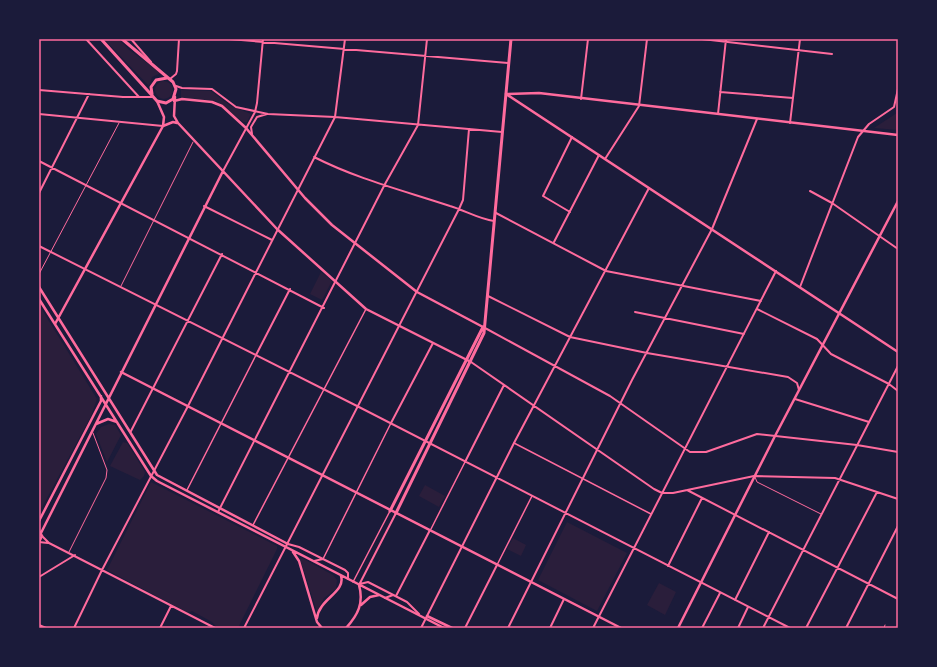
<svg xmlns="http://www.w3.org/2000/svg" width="937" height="667" font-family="Karla,sans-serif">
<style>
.green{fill:#2a1e3b}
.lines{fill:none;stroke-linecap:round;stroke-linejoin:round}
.service{stroke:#ff6b9d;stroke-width:1}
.pedestrian{stroke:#ff6b9d;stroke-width:1.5}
.minor{stroke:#ff6b9d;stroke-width:2}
.tertiary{stroke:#ff6b9d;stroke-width:2.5}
.secondary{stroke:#ff6b9d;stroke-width:3}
.neatline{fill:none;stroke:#ff6b9d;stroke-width:1.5}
</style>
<rect width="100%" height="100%" fill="#1b1b3a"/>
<path class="green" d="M 104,39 L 119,39 L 128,49 L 161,73 L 152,77 L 149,86 Z
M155 90a9 9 0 1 1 18 0a9 9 0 1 1-18 0Z
M 181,90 L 211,91 L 231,106 L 251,114 L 247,122 L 243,122 L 216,101 L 181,98 Z
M 898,112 L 898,130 L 874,128 L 897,113 Z
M 321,272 L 332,281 L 322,300 L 310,294 Z
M 39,305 L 97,399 L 91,416 L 39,513 Z
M 109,424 L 115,425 L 121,435 L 107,462 L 96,434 L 101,427 Z
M 123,442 L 127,443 L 145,472 L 144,476 L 140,480 L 110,466 Z
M 151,482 L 277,546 L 277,549 L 238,628 L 217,628 L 212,622 L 192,611 L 188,613 L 107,570 Z
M 425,485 L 445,496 L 439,507 L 419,496 Z
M 567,522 L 627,553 L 597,611 L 538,580 Z
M 513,538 L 526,545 L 521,556 L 507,549 Z
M 302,558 L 333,575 L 337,580 L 336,589 L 324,598 L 317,612 L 300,559 Z
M 659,583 L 676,592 L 665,615 L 647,605 Z"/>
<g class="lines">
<path class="service" d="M 39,274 L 119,123
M 121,286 L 193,142
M 755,477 L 757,482 L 821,514
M 69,552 L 106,478 L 107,470 L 93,433
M 884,628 L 885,625"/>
<path class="pedestrian" d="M 514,443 L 651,514
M 187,490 L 256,355
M 253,525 L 366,309
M 431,529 L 465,462
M 323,559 L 391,423
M 497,565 L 532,496
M 353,582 L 390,511"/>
<path class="minor" d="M 86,39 L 139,97
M 131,39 L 151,62
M 229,39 L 508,63
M 702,39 L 832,54
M 170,79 L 176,74 L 177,71 L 179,39
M 176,86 L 182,88 L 212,89 L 236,107 L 268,114 L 335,117 L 502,132
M 39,90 L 123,97 L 153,97
M 720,92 L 793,98
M 581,99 L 588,39
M 39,114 L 163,126
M 718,114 L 726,39
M 790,123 L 800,39
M 252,134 L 251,127 L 257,117 L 267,114
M 314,157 C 357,179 405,191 450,206 C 464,210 479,219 494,221
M 605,159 L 639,106 L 647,39
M 39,161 L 324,308
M 223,171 L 255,112 L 257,103 L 263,39
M 810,191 L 832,203 L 898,249
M 39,193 L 89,94
M 204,206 L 272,240
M 570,212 L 543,196 L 572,137
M 496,213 L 606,271 L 761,301
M 554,242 L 599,155
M 39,246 L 357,406 L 790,628
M 800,287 L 858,137 L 869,124 L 894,107 L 898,89
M 488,296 L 570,337 L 647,353 L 788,377 L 797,383 L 799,390
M 757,309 L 817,339 L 831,354 L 889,384 L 898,391
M 635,312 L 744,334
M 485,328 L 610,396 L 690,452 L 706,452 L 757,434 L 857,445 L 898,452
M 256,355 L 290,289
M 471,362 L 654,489 L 662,493 L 673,493 L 754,476 L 835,478 L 898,499
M 795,399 L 869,422
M 391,423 L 433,343
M 131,431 L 222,254
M 465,462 L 504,385
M 687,490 L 898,599
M 218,512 L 385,184 L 418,125 L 427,39
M 42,536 L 49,543 L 215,628
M 39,542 L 48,543
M 288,544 L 299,547 L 345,570 L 348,573 L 348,579
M 314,561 L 323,559
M 668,566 L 702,498
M 39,577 L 75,555
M 360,584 L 368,582 L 407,602 L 419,614
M 359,585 L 396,513
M 396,596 L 430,530
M 385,598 L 393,595
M 735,600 L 769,532
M 39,625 L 46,628
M 74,628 L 102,570 L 188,406 L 335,117 L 345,39
M 160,628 L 171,606
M 244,628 L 459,209 L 463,200 L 469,129
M 421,628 L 514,443 L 649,188
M 465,628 L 497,565
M 508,628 L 632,380 L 712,229 L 757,119
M 550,628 L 564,599
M 593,628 L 776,271
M 702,628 L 720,593
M 738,628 L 748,607
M 763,628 L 898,366
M 806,628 L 877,492
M 846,628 L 898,526"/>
<path class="tertiary" d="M 506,94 L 898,352
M 507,94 L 539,93 L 898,135
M 175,97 L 174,116 L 178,123 L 277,229 L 366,309 L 471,362
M 174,101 L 182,99 L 212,102 L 222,106 L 246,128 L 305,198 L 332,225 L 417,292 L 483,327
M 163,126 L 173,122 L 177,123
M 39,287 L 157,475 L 288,544
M 39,299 L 151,476 L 157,481 L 444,628
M 55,324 L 163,126 L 164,117 L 157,101
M 121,372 L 621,628
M 96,424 L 108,419 L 117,422
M 39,521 L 101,401 L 101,396
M 39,531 L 42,536 L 39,542
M 41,533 L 223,171
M 293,552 L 299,561 L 317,622 L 322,628
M 361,605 L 370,597 L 379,595
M 427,616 L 452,628
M 317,618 C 319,599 346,592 341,576
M 346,628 C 358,615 364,603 359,585
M 678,628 L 775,436 L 898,201"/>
<path class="secondary" d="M 101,39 L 157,101 L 166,103 L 173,99 L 176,89 L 173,82 L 122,39
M 152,94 L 151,87 L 156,80 L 167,78
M 390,511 L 483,327
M 396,513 L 484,333 L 511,39"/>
</g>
<rect width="937" height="667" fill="none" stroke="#1b1b3a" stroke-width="80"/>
<rect x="40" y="40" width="857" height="587" class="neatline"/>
</svg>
